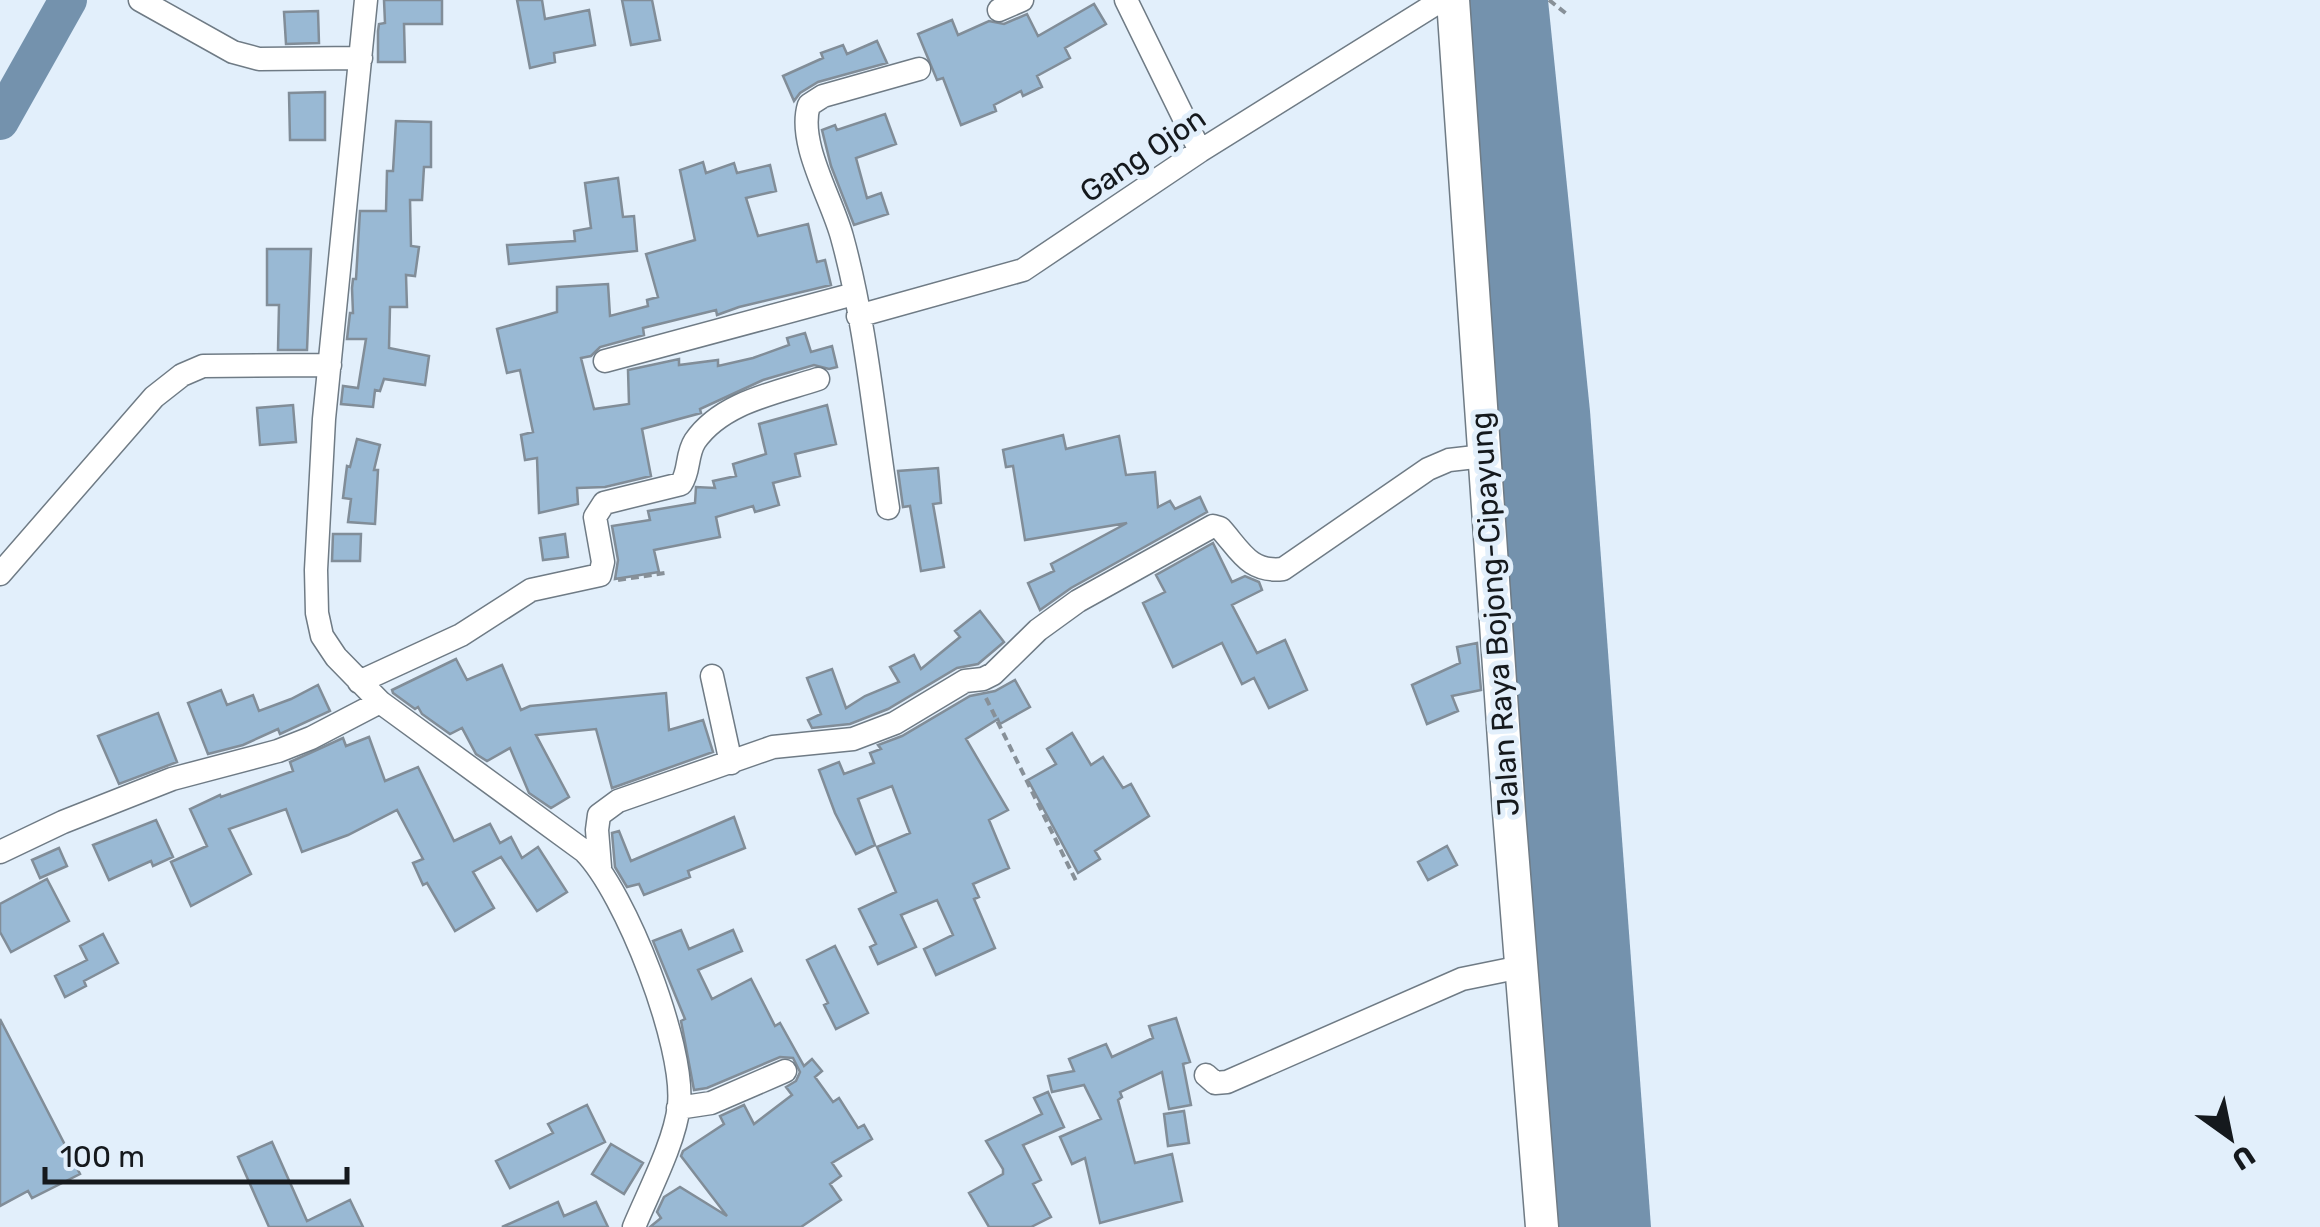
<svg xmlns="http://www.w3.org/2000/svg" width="2320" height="1227" font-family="Rubik,sans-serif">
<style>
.water{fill:#7492ad}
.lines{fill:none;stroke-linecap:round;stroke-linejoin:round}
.river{stroke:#7492ad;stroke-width:38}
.building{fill:#99b9d4;stroke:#818d98;stroke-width:2.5}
.street-casing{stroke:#6f7b85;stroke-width:25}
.secondary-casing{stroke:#6f7b85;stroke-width:35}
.path{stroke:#879098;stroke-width:4;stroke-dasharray:8 5;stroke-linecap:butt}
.street{stroke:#fff;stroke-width:22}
.secondary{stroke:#fff;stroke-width:32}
.labels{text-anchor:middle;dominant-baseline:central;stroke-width:10;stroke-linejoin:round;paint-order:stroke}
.street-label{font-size:30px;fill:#15191d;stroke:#e2effb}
</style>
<rect width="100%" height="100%" fill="#e2effb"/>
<path class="water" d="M 1453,0 L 1548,0 L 1590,411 L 1651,1227 L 1539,1227 Z"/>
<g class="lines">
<path class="river" d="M 0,121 L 68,0"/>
</g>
<path class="building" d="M 384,0 L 442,0 L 442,24 L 404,24 L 405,62 L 378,62 L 378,31 L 379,24 L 385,23 Z
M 517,0 L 542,0 L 545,19 L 589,10 L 595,45 L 554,53 L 555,62 L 530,68 Z
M 622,0 L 652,0 L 660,40 L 631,45 Z
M 1094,4 L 1106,24 L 1065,48 L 1070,58 L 1037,76 L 1042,87 L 1023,96 L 1021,91 L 994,105 L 996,111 L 961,125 L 943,78 L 937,80 L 918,34 L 952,20 L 958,35 L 989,21 L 1004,24 L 1027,14 L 1038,36 Z
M 318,11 L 319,43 L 286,44 L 284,12 Z
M 877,41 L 887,63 L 818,82 L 800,93 L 794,101 L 783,76 L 823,58 L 821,53 L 843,45 L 847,54 Z
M 325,92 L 325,140 L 290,140 L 289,93 Z
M 885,114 L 896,144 L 856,158 L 867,198 L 881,193 L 888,214 L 854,225 L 831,166 L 822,130 L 835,125 L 837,130 Z
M 396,121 L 431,122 L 431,167 L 424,167 L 422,200 L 410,200 L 411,246 L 419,247 L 415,276 L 406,275 L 407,307 L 390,307 L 389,348 L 429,356 L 425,385 L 384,379 L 380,391 L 375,390 L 373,407 L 341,404 L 343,386 L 358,388 L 366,339 L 347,339 L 350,313 L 353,313 L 352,288 L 353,279 L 356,279 L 360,211 L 386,211 L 387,171 L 393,171 Z
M 703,162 L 706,173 L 734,163 L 737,173 L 770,165 L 776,191 L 746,198 L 758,236 L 808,224 L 817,262 L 825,260 L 831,285 L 739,307 L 717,315 L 716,310 L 643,328 L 644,335 L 600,347 L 591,356 L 581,358 L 594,409 L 629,404 L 628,370 L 679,359 L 679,365 L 718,360 L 718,366 L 753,358 L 789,345 L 787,338 L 805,333 L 811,352 L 832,346 L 837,367 L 829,369 L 814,365 L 763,380 L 700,409 L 701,413 L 642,429 L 651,476 L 605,487 L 577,488 L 578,504 L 539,513 L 537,458 L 525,460 L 521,435 L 533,432 L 520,370 L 507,373 L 497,329 L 557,312 L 557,287 L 608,284 L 610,316 L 648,306 L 647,300 L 658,297 L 646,254 L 695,240 L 680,170 Z
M 618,178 L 623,217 L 634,216 L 637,251 L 509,264 L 507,245 L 575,241 L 574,231 L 591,228 L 585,183 Z
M 267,249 L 311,249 L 307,350 L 278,350 L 279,305 L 267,305 Z
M 293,405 L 296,442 L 260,445 L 257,408 Z
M 827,405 L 836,444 L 795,454 L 800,476 L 773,483 L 779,505 L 755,512 L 753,506 L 716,517 L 720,537 L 654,550 L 659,572 L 615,579 L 618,560 L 612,526 L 650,520 L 648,511 L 695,503 L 696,487 L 715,488 L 713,481 L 736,476 L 733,464 L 766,454 L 759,424 Z
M 1063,435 L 1066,449 L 1119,436 L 1126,475 L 1155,472 L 1158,507 L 1170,501 L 1175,509 L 1200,497 L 1207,512 L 1071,588 L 1040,610 L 1028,583 L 1054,571 L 1051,564 L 1127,523 L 1025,540 L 1013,466 L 1006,467 L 1003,450 Z
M 357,439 L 380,445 L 374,470 L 378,470 L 375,524 L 348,522 L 351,499 L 343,498 L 347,466 L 350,467 Z
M 938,468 L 941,503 L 933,504 L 944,567 L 921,571 L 910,506 L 903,507 L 898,471 Z
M 333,534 L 361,534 L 360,561 L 332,561 Z
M 565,534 L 568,557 L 543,560 L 540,538 Z
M 1213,543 L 1232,582 L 1245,576 L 1259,582 L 1262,590 L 1232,605 L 1257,653 L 1285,640 L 1307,690 L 1269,708 L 1254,678 L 1242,684 L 1222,643 L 1173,667 L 1143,603 L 1165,592 L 1156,575 Z
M 980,611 L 1004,642 L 978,664 L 957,668 L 888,709 L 850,724 L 812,728 L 808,720 L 821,714 L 807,678 L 832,669 L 846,708 L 865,696 L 899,682 L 890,667 L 914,655 L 921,669 L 960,637 L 955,631 Z
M 1477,643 L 1481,690 L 1452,696 L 1458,711 L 1427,724 L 1412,685 L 1460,663 L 1457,647 Z
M 456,659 L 467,680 L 502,665 L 521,710 L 530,706 L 666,693 L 669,730 L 703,720 L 713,752 L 612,788 L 596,729 L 536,735 L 569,797 L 551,808 L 529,793 L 510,748 L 487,761 L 476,754 L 462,728 L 450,734 L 422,714 L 418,707 L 415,709 L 393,693 L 392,690 Z
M 1015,680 L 1030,707 L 1000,724 L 998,719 L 966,739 L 1008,810 L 989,820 L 1009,868 L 973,884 L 979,897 L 974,899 L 995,948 L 936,975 L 924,949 L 953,935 L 937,900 L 901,915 L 916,947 L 878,964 L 870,947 L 876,944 L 859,909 L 896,892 L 877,847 L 910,833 L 892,786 L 858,799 L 875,845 L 856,854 L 835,813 L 819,770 L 839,762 L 844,774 L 874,763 L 870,753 L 881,749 L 878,745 L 902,736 L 970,696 L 995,691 Z
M 318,685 L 330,711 L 280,734 L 278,729 L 243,745 L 208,754 L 188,703 L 221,690 L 227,705 L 253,695 L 259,711 L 291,699 Z
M 158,713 L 177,762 L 119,784 L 98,736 Z
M 1072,733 L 1091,765 L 1103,757 L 1123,788 L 1131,784 L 1149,816 L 1095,851 L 1100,859 L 1078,873 L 1028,780 L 1056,764 L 1047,749 Z
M 369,737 L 385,781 L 418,767 L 454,841 L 490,824 L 500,843 L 511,837 L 522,858 L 538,847 L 567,892 L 537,911 L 501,857 L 473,872 L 494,908 L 455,931 L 427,883 L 423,885 L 413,863 L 423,859 L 397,810 L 348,835 L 302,852 L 286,809 L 229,829 L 251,874 L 191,906 L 171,862 L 207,846 L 190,809 L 220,795 L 221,797 L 293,771 L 290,762 L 343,738 L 346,746 Z
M 734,817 L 745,848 L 688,871 L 690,877 L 644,895 L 639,884 L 627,887 L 615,867 L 612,833 L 619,831 L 631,861 Z
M 156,820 L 173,857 L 153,866 L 151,861 L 109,880 L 93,845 Z
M 1447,846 L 1457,865 L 1428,880 L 1418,862 Z
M 59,848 L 67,866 L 40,878 L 32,860 Z
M 47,879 L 69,921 L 11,952 L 0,932 L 0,904 Z
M 681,930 L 689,949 L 733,930 L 742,951 L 698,970 L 712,999 L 751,979 L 775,1026 L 780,1023 L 804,1066 L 812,1059 L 822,1071 L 815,1077 L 833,1102 L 839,1098 L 858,1128 L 864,1125 L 872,1139 L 832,1163 L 841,1176 L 830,1184 L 841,1200 L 801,1227 L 650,1227 L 661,1218 L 657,1212 L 664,1197 L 680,1187 L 727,1216 L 681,1156 L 683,1151 L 724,1124 L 720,1116 L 744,1105 L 754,1124 L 792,1095 L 786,1087 L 796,1081 L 800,1072 L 793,1058 L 780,1057 L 707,1088 L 694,1090 L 681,1021 L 685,1019 L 653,941 Z
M 103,934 L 118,963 L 84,981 L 86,986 L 65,997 L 55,976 L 87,960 L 80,946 Z
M 835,946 L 868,1013 L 836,1029 L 824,1005 L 828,1003 L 807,960 Z
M 1176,1018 L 1190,1062 L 1183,1064 L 1191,1105 L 1169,1109 L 1162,1072 L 1120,1092 L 1122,1097 L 1118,1100 L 1135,1163 L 1172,1154 L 1182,1201 L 1100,1223 L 1085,1158 L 1072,1164 L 1060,1137 L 1101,1119 L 1084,1085 L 1052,1092 L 1048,1076 L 1074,1071 L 1069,1059 L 1106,1044 L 1112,1057 L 1153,1038 L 1149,1026 Z
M 0,1019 L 80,1174 L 32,1198 L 28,1191 L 0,1206 Z
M 1048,1092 L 1064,1127 L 1023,1145 L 1041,1180 L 1033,1184 L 1051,1217 L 1031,1227 L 989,1227 L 969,1193 L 1003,1174 L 1003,1169 L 986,1141 L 1042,1114 L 1034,1098 Z
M 587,1105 L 605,1142 L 510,1188 L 496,1161 L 553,1133 L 548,1124 Z
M 1184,1111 L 1189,1143 L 1168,1146 L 1164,1114 Z
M 272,1142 L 307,1221 L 350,1200 L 363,1227 L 269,1227 L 238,1157 Z
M 611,1144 L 643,1163 L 624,1194 L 592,1174 Z
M 558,1202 L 564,1216 L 596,1202 L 608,1227 L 502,1227 Z"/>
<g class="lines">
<defs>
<path id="street" d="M 140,0 L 233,52 L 259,59 L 361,58
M 366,0 L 324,419 L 316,570 L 317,613 L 322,636 L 336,657 L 380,702 L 584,851 C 626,893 685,1046 679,1105 C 675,1142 649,1191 634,1227
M 1126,0 L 1200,151
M 999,10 L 1022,0
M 858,316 L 1023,270 L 1200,151 L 1442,0
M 605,361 L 854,294
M 888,508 C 874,418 866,324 842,237 C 832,199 797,143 809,105 L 823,96 L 919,69
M 0,574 L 154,397 L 182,375 L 203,366 L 330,365
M 712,676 L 731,763
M 359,682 L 461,635 L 531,590 L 600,575 L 603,562 L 595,517 L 604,503 L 681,484 C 690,471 686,455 695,441 C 722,402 776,393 818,379
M 0,852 L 63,822 L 172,779 L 278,751 L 311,738 L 380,702
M 600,867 L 597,830 L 599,815 L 618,801 L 773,747 L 853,739 L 895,723 L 965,681 L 983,679 L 993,674 L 1038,630 L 1078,601 L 1213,526 L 1220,528 C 1240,550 1249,573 1283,569 L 1428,469 L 1449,460 L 1484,456
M 1206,1075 L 1215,1083 L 1227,1082 L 1462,979 L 1521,967
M 678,1108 L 711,1103 L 785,1071"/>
<path id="secondary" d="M 1453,0 L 1509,812 L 1542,1227"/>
</defs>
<use href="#street" class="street-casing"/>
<use href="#secondary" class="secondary-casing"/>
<path class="path" d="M 1549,0 L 1568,15
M 618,580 L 665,573
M 986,698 L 1076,881"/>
<use href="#street" class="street"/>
<use href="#secondary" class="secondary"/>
</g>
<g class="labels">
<g class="street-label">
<text transform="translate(1143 155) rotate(-34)">Gang Ojon</text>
<text transform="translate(1495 614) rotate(-94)">Jalan Raya Bojong-Cipayung</text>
</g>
</g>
<g transform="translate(2230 1137) rotate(147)" stroke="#e2effb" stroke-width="8" paint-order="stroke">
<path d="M0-8L18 38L0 25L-18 38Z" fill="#15191d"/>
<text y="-15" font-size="28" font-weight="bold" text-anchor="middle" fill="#15191d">U</text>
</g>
<path d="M45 1167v15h302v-15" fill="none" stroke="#15191d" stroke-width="5"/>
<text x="60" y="1167" font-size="30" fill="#15191d" stroke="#e2effb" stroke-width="8" paint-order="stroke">100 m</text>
</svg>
